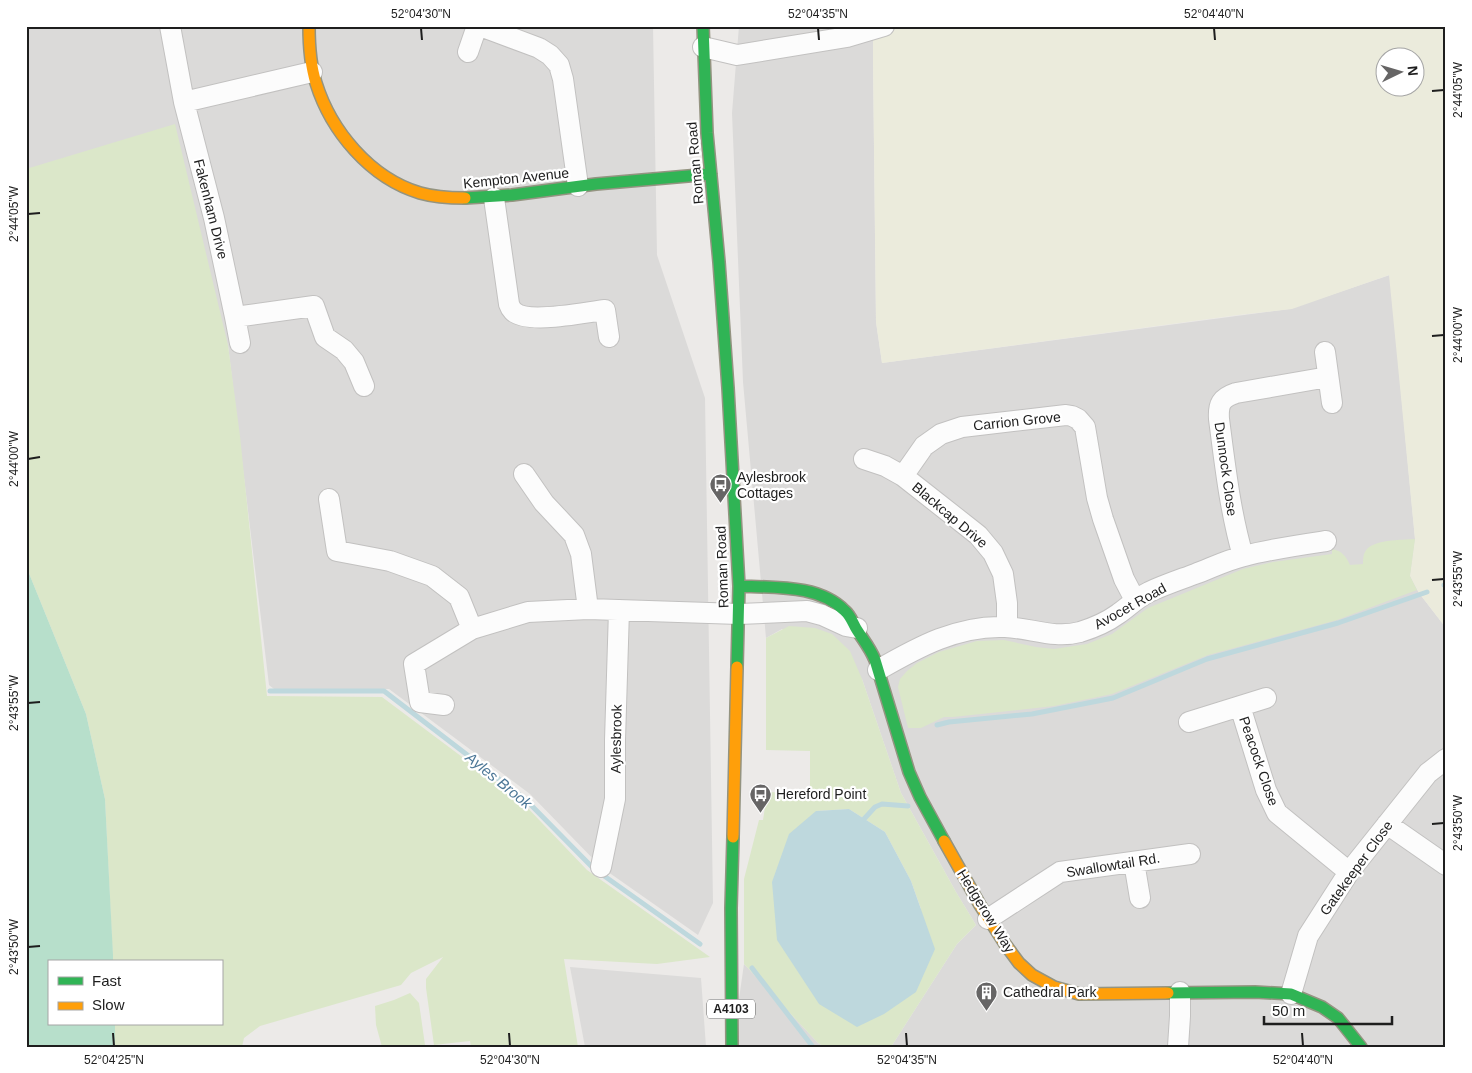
<svg xmlns="http://www.w3.org/2000/svg" width="1472" height="1073" font-family="Helvetica,sans-serif">
<style>
.residential{fill:#dbdad9}
.farmland{fill:#ebebdc;fill-rule:evenodd}
.grass{fill:#dbe7c9;fill-rule:evenodd}
.pitch{fill:#b7dfcb}
.parking{fill:#dcdbda}
.water{fill:#bed8dd}
.lines{fill:none;stroke-linecap:round;stroke-linejoin:round}
.stream{stroke:#bed8dd;stroke-width:5}
.street-casing{stroke:#c2c1c0;stroke-width:22}
.fast-casing{stroke:#949481;stroke-width:14}
.slow-casing{stroke:#949481;stroke-width:14}
.street{stroke:#fcfcfc;stroke-width:20}
.fast{stroke:#30b455;stroke-width:11}
.slow{stroke:#ff9f0a;stroke-width:11}
.ticks{fill:none;stroke:#1e1e1e;stroke-width:2}
.labels{text-anchor:middle;dominant-baseline:central;stroke-width:4.5;stroke-linejoin:round;paint-order:stroke}
.shield{fill:#fff;stroke:#626262;stroke-width:1}
.shield-label{font-size:12px;font-weight:bold;fill:#1e1e1e}
.street-label{font-size:14px;fill:#1e1e1e;stroke:#fff}
.poi-label{font-size:14px;fill:#1e1e1e;stroke:#fff;text-anchor:start}
.water-label{font-size:15px;font-style:italic;fill:#4c7797;stroke:#fff}
.neatline{fill:none;stroke:#1e1e1e;stroke-width:2}
.ticks-label{font-size:12px;text-anchor:middle;fill:#1e1e1e}
</style>
<rect width="100%" height="100%" fill="#eceae8"/>
<path class="residential" d="M 26,26 L 653,26 L 657,255 L 705,398 L 713,903 L 698,935 L 601,867 L 530,794 L 389,689 L 274,689 L 269,685 L 228,345 L 26,169 Z
M 739,26 L 873,26 L 873,60 L 876,322 L 882,363 L 1289,309 L 1390,275 L 1415,539 L 1410,576 L 1419,593 L 1446,628 L 1446,1047 L 891,1047 L 957,944 L 976,925 L 956,892 L 901,793 L 862,679 L 782,629 L 766,638 L 743,382 L 732,113 Z
M 744,964 L 818,1043 L 825,1047 L 732,1047 Z"/>
<path class="farmland" d="M 873,26 L 1446,26 L 1446,628 L 1419,593 L 1410,576 L 1415,539 L 1389,275 L 1292,309 L 1238,315 L 882,363 L 876,322 L 873,60 ZM 1384,58 L 1414,58 L 1414,88 L 1384,88 Z"/>
<path class="grass" d="M 175,124 L 228,345 L 240,436 L 267,696 L 382,697 L 521,801 L 587,870 L 710,957 L 657,964 L 564,959 L 578,1047 L 471,1047 L 470,1041 L 434,1045 L 426,988 L 426,979 L 443,957 L 411,973 L 401,985 L 260,1026 L 244,1038 L 242,1047 L 115,1047 L 115,1024 L 221,1024 L 221,962 L 113,962 L 105,799 L 86,714 L 26,566 L 26,169 Z
M 1415,539 L 1410,576 L 1417,590 L 1337,620 L 1208,655 L 1112,694 L 1054,706 L 953,717 L 944,717 L 921,728 L 908,728 L 898,687 L 900,679 L 907,671 L 917,663 L 939,652 L 977,641 L 1004,640 L 1036,647 L 1054,649 L 1087,644 L 1112,634 L 1148,608 L 1243,569 L 1273,562 L 1332,554 L 1332,549 C 1342,551 1346,556 1350,565 L 1363,564 C 1363,560 1363,555 1365,552 C 1371,539 1402,540 1415,539 Z
M 789,626 L 815,628 L 832,634 L 850,651 L 862,679 L 901,793 L 956,892 L 976,925 L 957,944 L 891,1047 L 825,1047 L 818,1043 L 744,964 L 744,879 L 759,820 L 763,820 L 765,807 L 761,806 L 762,792 L 810,793 L 810,751 L 766,750 L 766,638 ZM 849,809 L 885,832 L 911,881 L 921,909 L 816,811 Z
M 410,993 L 419,1003 L 425,1045 L 415,1047 L 382,1047 L 376,1025 L 375,1006 L 394,1000 Z"/>
<path class="pitch" d="M 26,566 L 86,714 L 105,799 L 113,955 L 113,962 L 49,962 L 49,1024 L 115,1024 L 115,1047 L 26,1047 Z"/>
<path class="parking" d="M 570,967 L 701,978 L 706,1047 L 585,1047 Z"/>
<path class="water" d="M 849,809 L 885,832 L 911,881 L 935,949 L 916,992 L 884,1014 L 857,1027 L 819,1004 L 777,940 L 772,882 L 789,834 L 816,811 Z"/>
<g class="lines">
<path class="stream" d="M 1444,585 L 1446,585
M 270,691 L 384,691 L 526,800 L 593,868 L 700,944
M 937,725 L 949,722 L 1032,714 L 1113,698 L 1207,659 L 1338,623 L 1427,592
M 864,819 L 875,807 L 882,804 L 908,806
M 752,968 L 813,1047"/>
<defs>
<path id="street" d="M 170,26 L 184,102 L 214,218 L 235,317 L 240,343
M 480,26 L 539,48 L 550,55 L 559,65 L 563,79 L 578,186
M 703,47 L 737,55 L 847,37 L 884,26
M 468,52 L 477,26
M 184,102 L 312,72
M 494,198 L 509,304 C 510,307 512,310 513,311 C 527,325 586,312 605,310 L 609,337
M 235,317 L 314,306 L 325,337 L 344,350 L 354,362 L 364,386
M 1325,352 L 1332,403
M 864,459 L 885,466 L 903,476 L 978,535 L 993,553 L 1003,574 L 1007,603 L 1007,627
M 524,474 L 544,503 L 574,535 L 581,554 L 588,609
M 903,476 L 924,446 L 941,434 L 962,427 L 1066,415 L 1072,416 L 1078,419 L 1085,427 L 1097,498 L 1103,519 L 1124,579 L 1135,600
M 329,499 L 337,551 L 390,561 L 432,576 L 459,597 L 472,629
M 1243,556 C 1230,511 1225,465 1219,419 C 1218,404 1221,398 1236,393 L 1328,377
M 878,670 C 918,647 958,625 1005,627 C 1031,628 1054,639 1080,632 C 1093,628 1107,622 1118,614 C 1128,607 1137,598 1149,592 C 1164,585 1179,580 1195,574 C 1211,568 1227,560 1244,556 C 1271,549 1299,545 1326,541
M 444,705 L 420,702 L 414,664 L 472,629 L 528,612 L 588,609 L 739,614 L 807,611 L 822,615 L 846,626 L 857,628
M 1240,706 L 1266,790 L 1277,813 L 1349,872
M 1189,722 L 1266,698
M 1387,824 L 1446,865
M 1134,862 L 1140,898
M 601,867 L 615,799 L 615,740 L 619,610
M 988,919 L 1060,872 L 1190,854
M 1291,994 L 1308,936 L 1349,872 L 1428,773 L 1446,759
M 1178,1047 L 1180,1016 L 1180,992"/>
<path id="fast" d="M 703,26 L 707,133 L 719,262 L 728,388 L 739,586 L 737,667
M 465,198 L 512,195 L 596,184 L 711,174
M 739,586 C 773,588 819,584 845,611 C 851,616 853,624 857,630 C 864,641 870,648 875,660 L 909,772 L 920,797 L 944,841
M 1168,993 L 1255,992 L 1291,994 L 1322,1007 L 1338,1018 L 1361,1047
M 732,1047 L 731,908 L 733,837"/>
<path id="slow" d="M 309,26 C 309,45 310,64 316,83 C 331,131 370,178 420,193 C 434,197 450,198 465,198
M 733,837 L 737,667
M 944,841 L 980,905 L 1005,944 L 1019,963 L 1032,975 L 1054,987 L 1079,994 L 1168,993"/>
</defs>
<use href="#street" class="street-casing"/>
<use href="#fast" class="fast-casing"/>
<use href="#slow" class="slow-casing"/>
<use href="#street" class="street"/>
<use href="#fast" class="fast"/>
<use href="#slow" class="slow"/>
</g>
<path class="ticks" d="M 421,28 L 422,40M 818,28 L 819,40M 1214,28 L 1215,40M 1432,91 L 1444,90M 28,214 L 40,213M 1432,336 L 1444,335M 28,459 L 40,457M 1432,580 L 1444,579M 28,703 L 40,702M 1432,824 L 1444,823M 28,947 L 40,946M 113,1033 L 114,1046M 509,1033 L 510,1046M 906,1033 L 907,1046M 1302,1033 L 1303,1046"/>
<defs>
<symbol id="bus-pin" viewBox="-11 -11 22 30"><path d="M0 17L-7.5 6A9.5 9.5 0 1 1 7.5 6Z" fill="#666565" stroke="#fff"/><path d="M-5-6H5V4H4V6H2V4H-2V6H-4V4H-5ZM-3.5-4V0h7V-4ZM-3.5 1.2v1.5H-2V1.2ZM2 1.2v1.5H3.5V1.2Z" fill="#fff"/></symbol>
<symbol id="building-pin" viewBox="-11 -11 22 30"><path d="M0 17L-7.5 6A9.5 9.5 0 1 1 7.5 6Z" fill="#666565" stroke="#fff"/><path d="M-4-6H4V6H1V3H-1V6H-4ZM-2.5-4.3h1.7v1.8h-1.7ZM.8-4.3h1.7v1.8H.8ZM-2.5-1h1.7V.8h-1.7ZM.8-1h1.7V.8H.8Z" fill="#fff"/></symbol>
</defs>
<g fill-rule="evenodd">
<use href="#bus-pin" x="708" y="472" width="25" height="34"/>
<use href="#bus-pin" x="748" y="782" width="25" height="34"/>
<use href="#building-pin" x="974" y="980" width="25" height="34"/>
</g>
<g class="labels">
<rect class="shield" x="707" y="999.5" width="48" height="19" rx="4"/>
<g class="shield-label">
<text x="731" y="1009">A4103</text>
</g>
<g class="street-label">
<text transform="translate(695 163) rotate(-95)">Roman Road</text>
<text transform="translate(516 178) rotate(-6)">Kempton Avenue</text>
<text transform="translate(211 209) rotate(76)">Fakenham Drive</text>
<text transform="translate(1017 421) rotate(-6)">Carrion Grove</text>
<text transform="translate(1226 469) rotate(82)">Dunnock Close</text>
<text transform="translate(950 515) rotate(40)">Blackcap Drive</text>
<text transform="translate(722 567) rotate(-92)">Roman Road</text>
<text transform="translate(1130 606) rotate(-29)">Avocet Road</text>
<text transform="translate(616 739) rotate(-89)">Aylesbrook</text>
<text transform="translate(1259 761) rotate(71)">Peacock Close</text>
<text transform="translate(1113 865) rotate(-9)">Swallowtail Rd.</text>
<text transform="translate(1356 868) rotate(-54)">Gatekeeper Close</text>
<text transform="translate(986 911) rotate(58)">Hedgerow Way</text>
</g>
<g class="poi-label">
<text x="737" y="477">Aylesbrook<tspan x="737" dy="16">Cottages</tspan></text>
<text x="776" y="794">Hereford Point</text>
<text x="1003" y="992">Cathedral Park</text>
</g>
<g class="water-label">
<text transform="translate(499 780) rotate(39)">Ayles Brook</text>
</g>
</g>
<rect width="1472" height="1073" fill="none" stroke="#ffffff" stroke-width="55"/>
<rect x="48" y="960" width="175" height="65" fill="#ffffff" stroke="#a5a5a5"/>
<rect x="58" y="977" width="25" height="8" fill="#30b455" stroke="#a5a5a5"/>
<text x="92" y="986" font-size="15" fill="#1e1e1e">Fast</text>
<rect x="58" y="1002" width="25" height="8" fill="#ff9f0a" stroke="#a5a5a5"/>
<text x="92" y="1010" font-size="15" fill="#1e1e1e">Slow</text>
<g transform="translate(1400 72) rotate(85)"><circle r="24" fill="#ffffff" stroke="#a5a5a5"/>
<path d="M0-4L9 19L0 12L-9 19Z" fill="#666565"/>
<text y="-8" font-size="14" font-weight="bold" text-anchor="middle" fill="#1e1e1e">N</text>
</g>
<path d="M1264 1016v8h128v-8" fill="none" stroke="#1e1e1e" stroke-width="2.5"/>
<text x="1272" y="1016" font-size="15" fill="#1e1e1e" stroke="#ffffff" stroke-width="4" paint-order="stroke">50 m</text>
<rect x="28" y="28" width="1416" height="1018" class="neatline"/>
<g class="ticks-label">
<text x="421" y="18">52°04'30"N</text>
<text x="818" y="18">52°04'35"N</text>
<text x="1214" y="18">52°04'40"N</text>
<text transform="translate(1458 90) rotate(-90)" y="4">2°44'05"W</text>
<text transform="translate(14 214) rotate(-90)" y="4">2°44'05"W</text>
<text transform="translate(1458 335) rotate(-90)" y="4">2°44'00"W</text>
<text transform="translate(14 459) rotate(-90)" y="4">2°44'00"W</text>
<text transform="translate(1458 579) rotate(-90)" y="4">2°43'55"W</text>
<text transform="translate(14 703) rotate(-90)" y="4">2°43'55"W</text>
<text transform="translate(1458 823) rotate(-90)" y="4">2°43'50"W</text>
<text transform="translate(14 947) rotate(-90)" y="4">2°43'50"W</text>
<text x="114" y="1064">52°04'25"N</text>
<text x="510" y="1064">52°04'30"N</text>
<text x="907" y="1064">52°04'35"N</text>
<text x="1303" y="1064">52°04'40"N</text>
</g>
</svg>
